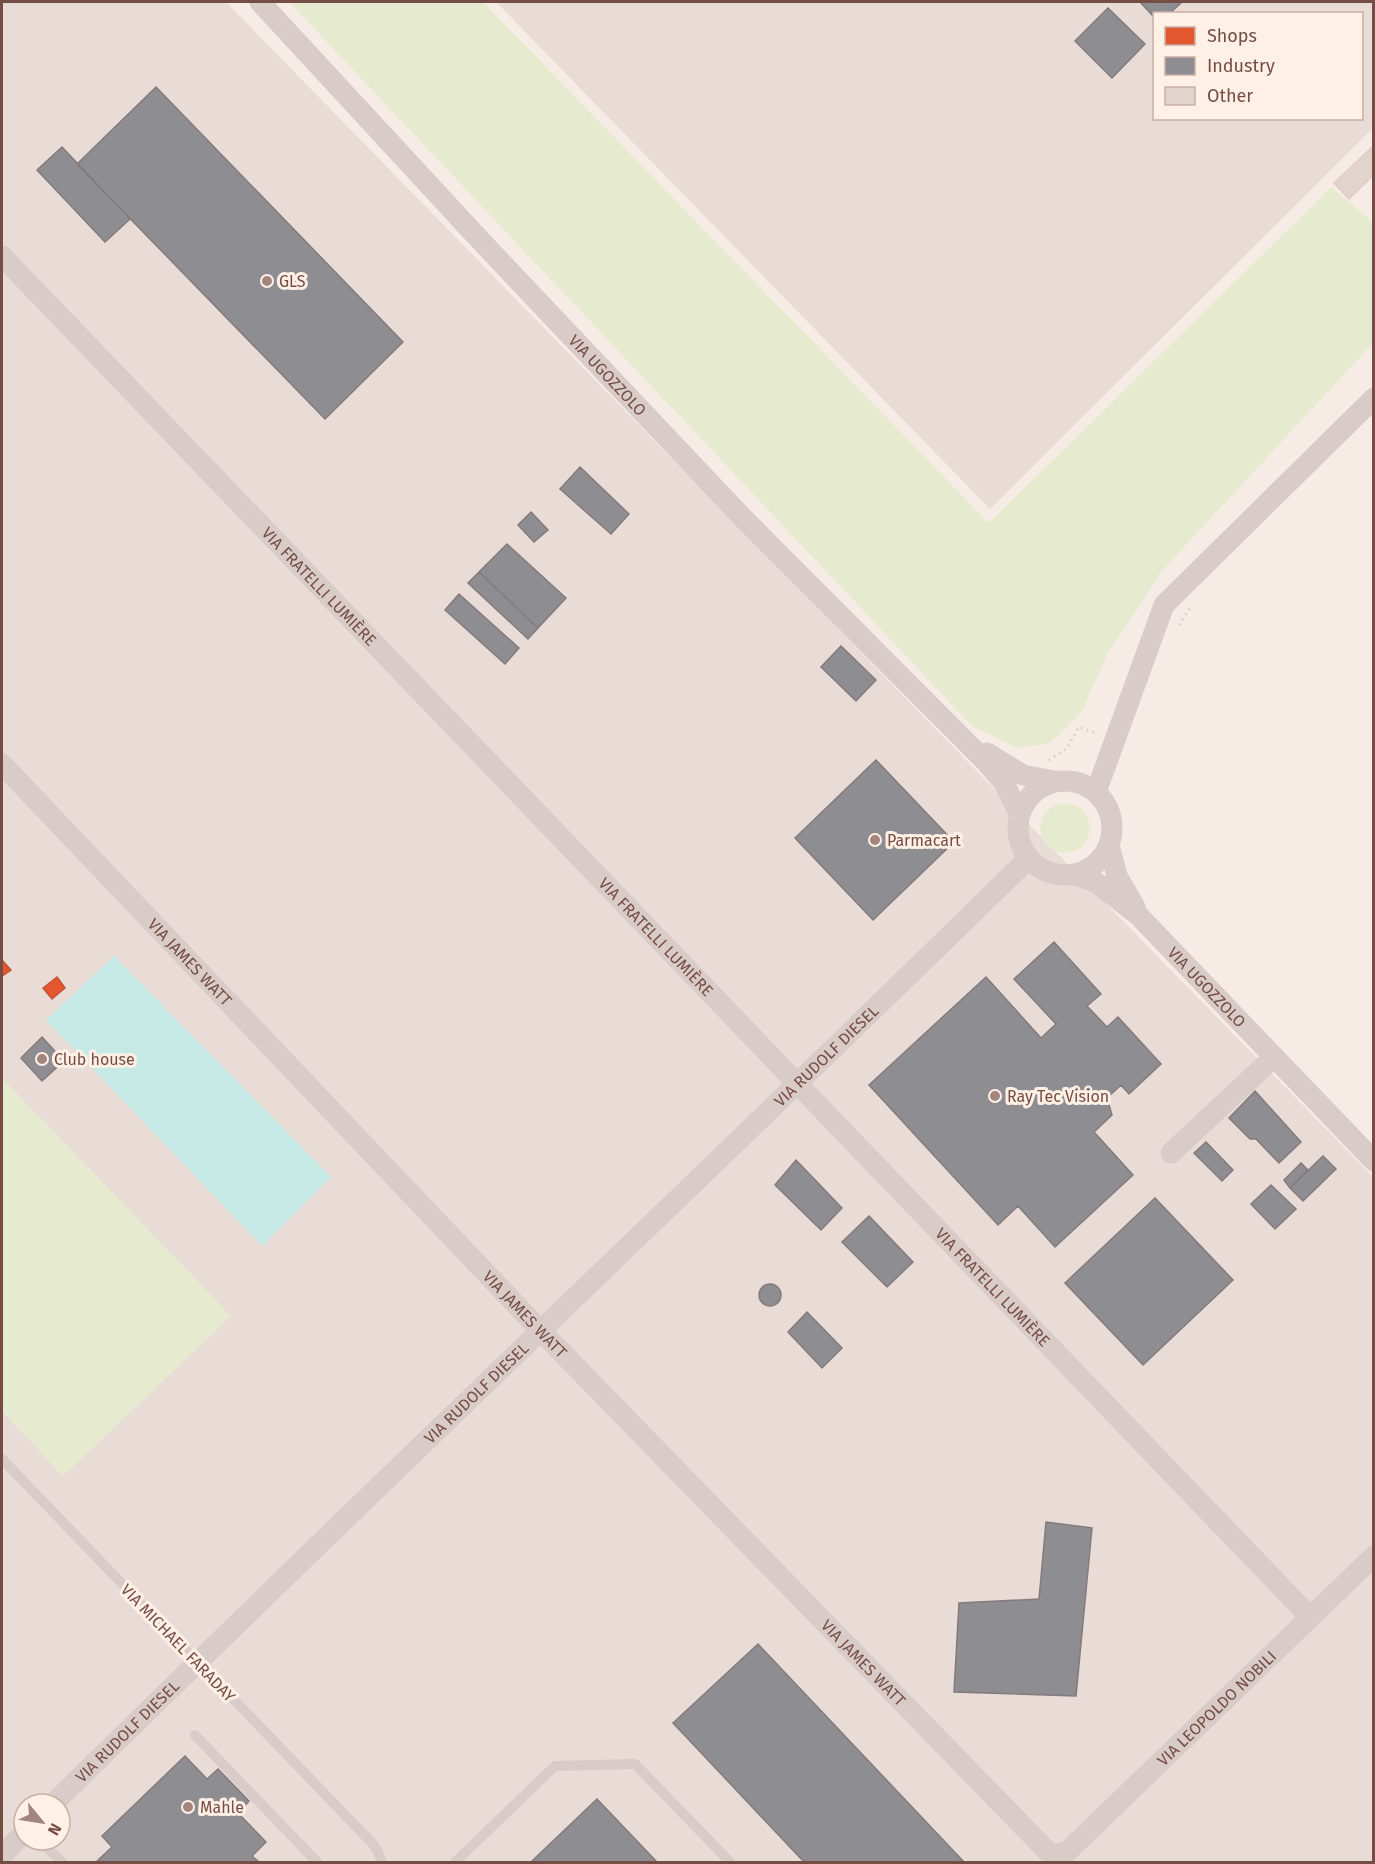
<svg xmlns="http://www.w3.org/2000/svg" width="1375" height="1864" font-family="'Fira Sans',sans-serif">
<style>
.industrial{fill:#e9dcd7;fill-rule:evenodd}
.green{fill:#e6ebcf}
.water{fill:#c7e9e5}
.shops{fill:#e4572e;stroke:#c35435;stroke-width:1.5}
.industry{fill:#8d8d92;stroke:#867a7b;stroke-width:1.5}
.building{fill:#e3d3cd;stroke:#e0cec7;stroke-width:1.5}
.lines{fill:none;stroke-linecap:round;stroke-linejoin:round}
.path{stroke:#d8cbc8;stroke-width:3;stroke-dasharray:1.5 4.5;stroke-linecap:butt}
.service{stroke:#d8cbc8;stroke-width:10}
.minor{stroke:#d8cbc8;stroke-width:21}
.poi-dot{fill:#a2857d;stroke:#fff0e6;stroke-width:2}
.labels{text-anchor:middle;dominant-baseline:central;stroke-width:6;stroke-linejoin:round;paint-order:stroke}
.poi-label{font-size:16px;fill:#754d45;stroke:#fff0e6;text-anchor:start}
.street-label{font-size:16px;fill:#754d45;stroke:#fff0e6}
</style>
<rect width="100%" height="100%" fill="#f7ece5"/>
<path class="industrial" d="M 2,2 L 226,2 L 1373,1177 L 1373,1862 L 2,1862 ZM 24,1804 L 60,1804 L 60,1840 L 24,1840 Z
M 496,2 L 1373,2 L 1373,128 L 990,509 ZM 1154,14 L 1362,14 L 1362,118 L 1154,118 Z"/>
<path class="green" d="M 289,2 L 483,2 L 989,523 L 1331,187 L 1373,222 L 1373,343 L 1162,571 L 1109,651 L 1081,713 L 1050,743 L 1017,748 L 972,726 Z
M1040 828a25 25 0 1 1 50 0a25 25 0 1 1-50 0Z
M 2,1078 L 231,1316 L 63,1476 L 2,1411 Z"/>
<path class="water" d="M 114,956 L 331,1177 L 262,1246 L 46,1020 Z"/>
<path class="shops" d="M 2,960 L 11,970 L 2,976 Z
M 57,977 L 65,988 L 52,999 L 43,988 Z"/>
<path class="industry" d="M 1140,2 L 1182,2 L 1169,14 L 1154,14 L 1154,17 Z
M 1108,8 L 1145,44 L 1112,78 L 1075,41 Z
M 156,87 L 403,342 L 325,419 L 77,164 Z
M 62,147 L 130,219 L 105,242 L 37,170 Z
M 580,467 L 629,514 L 611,534 L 560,489 Z
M 531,512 L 548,530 L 534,542 L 518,525 Z
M 507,544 L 566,598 L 538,628 L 479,572 Z
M 479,572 L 538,628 L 528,639 L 468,583 Z
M 459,594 L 519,648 L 505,664 L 445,610 Z
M 841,646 L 876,680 L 856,701 L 821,667 Z
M 876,760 L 954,842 L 873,920 L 795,838 Z
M 1054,942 L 1101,994 L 1087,1006 L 1107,1027 L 1118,1017 L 1161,1064 L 1129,1094 L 1121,1085 L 1107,1098 L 1112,1115 L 1094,1132 L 1133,1175 L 1055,1247 L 1018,1206 L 998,1225 L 869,1085 L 986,977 L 1041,1038 L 1056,1024 L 1014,979 Z
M 42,1037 L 64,1061 L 42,1081 L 21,1058 Z
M 1255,1091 L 1301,1142 L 1279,1163 L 1256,1139 L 1250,1139 L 1229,1118 Z
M 1206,1142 L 1233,1170 L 1222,1181 L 1194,1153 Z
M 1323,1156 L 1336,1169 L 1303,1201 L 1290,1188 Z
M 796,1160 L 842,1208 L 821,1230 L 775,1185 Z
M 1301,1163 L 1308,1170 L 1290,1188 L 1284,1180 Z
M 1271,1185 L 1296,1209 L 1275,1229 L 1251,1204 Z
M 1155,1198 L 1233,1280 L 1143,1365 L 1065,1283 Z
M 869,1216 L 913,1262 L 887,1287 L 842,1242 Z
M759 1295a11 11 0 1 1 22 0a11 11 0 1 1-22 0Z
M 807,1312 L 842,1348 L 822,1368 L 788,1332 Z
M 1046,1522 L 1092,1528 L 1076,1696 L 954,1692 L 959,1603 L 1039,1599 Z
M 758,1644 L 964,1862 L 804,1862 L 673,1723 Z
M 185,1756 L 207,1779 L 218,1769 L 249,1801 L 238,1813 L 266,1842 L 252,1856 L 259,1862 L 96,1862 L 112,1847 L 102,1836 Z
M 597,1799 L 657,1862 L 531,1862 Z"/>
<path class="building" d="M 1374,145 L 1374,175 L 1349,199 L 1334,183 Z"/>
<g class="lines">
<path class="path" d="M 1179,625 L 1190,608
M 1049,760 L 1067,748 L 1079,727 L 1098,734"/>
<path class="service" d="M 2,1459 L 372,1843 L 377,1850 L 382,1862
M 195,1735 L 317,1862
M 39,1840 L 62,1862
M 455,1862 L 555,1766 L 635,1764 L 730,1862"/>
<g class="minor">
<path id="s1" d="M 260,2 L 480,240 L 742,517 L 985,761 L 1004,783 L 1019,813"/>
<path id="s2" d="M 2,256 L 1310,1617"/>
<path d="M 987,753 L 1023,775 L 1054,781"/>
<path id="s3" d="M 2,764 L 542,1332 L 1050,1854 L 1056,1855 L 1068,1851 L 1374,1556"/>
<circle cx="1065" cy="828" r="47"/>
<path d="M 1096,792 L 1164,605 L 1374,398"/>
<path d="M 1109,845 L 1117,876 L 1135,907"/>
<path id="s4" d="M 1076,875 L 1097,883 L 1139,916 L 1374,1161"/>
<path d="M 1171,1153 L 1274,1057"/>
<path id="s5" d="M 53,1804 C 375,1486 705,1176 1028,859"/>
<path d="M 2,1855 L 24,1833"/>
</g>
</g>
<g class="poi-dot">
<circle cx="267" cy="281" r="6"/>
<circle cx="875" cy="840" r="6"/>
<circle cx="42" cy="1059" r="6"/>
<circle cx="995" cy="1096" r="6"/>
<circle cx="188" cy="1807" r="6"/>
</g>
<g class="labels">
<g class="poi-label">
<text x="279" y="281">GLS</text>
<text x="887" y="840">Parmacart</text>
<text x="54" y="1059">Club house</text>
<text x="1007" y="1096">Ray Tec Vision</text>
<text x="200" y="1807">Mahle</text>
</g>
<g class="street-label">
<text stroke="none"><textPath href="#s1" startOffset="510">VIA UGOZZOLO</textPath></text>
<text stroke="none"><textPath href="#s2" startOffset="458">VIA FRATELLI LUMIÈRE</textPath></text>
<text stroke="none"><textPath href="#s2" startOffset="944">VIA FRATELLI LUMIÈRE</textPath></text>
<text stroke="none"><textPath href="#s3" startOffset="273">VIA JAMES WATT</textPath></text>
<text stroke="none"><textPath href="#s4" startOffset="174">VIA UGOZZOLO</textPath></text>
<text stroke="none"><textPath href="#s5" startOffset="1076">VIA RUDOLF DIESEL</textPath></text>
<text stroke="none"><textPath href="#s2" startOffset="1430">VIA FRATELLI LUMIÈRE</textPath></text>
<text stroke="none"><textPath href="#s3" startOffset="759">VIA JAMES WATT</textPath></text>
<text stroke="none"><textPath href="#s5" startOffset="590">VIA RUDOLF DIESEL</textPath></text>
<text transform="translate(178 1643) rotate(46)">VIA MICHAEL FARADAY</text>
<text stroke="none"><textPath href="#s3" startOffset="1245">VIA JAMES WATT</textPath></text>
<text stroke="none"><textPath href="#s3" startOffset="1737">VIA LEOPOLDO NOBILI</textPath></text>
<text stroke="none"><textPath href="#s5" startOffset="104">VIA RUDOLF DIESEL</textPath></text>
</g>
</g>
<rect width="1375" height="1864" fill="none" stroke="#754d45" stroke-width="6"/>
<rect x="1153" y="12" width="210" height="108" fill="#fff0e6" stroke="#c8afa6" stroke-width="1.5"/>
<rect x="1165" y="27" width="30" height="18" fill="#e4572e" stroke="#c8afa6" stroke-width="1.5"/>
<text x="1207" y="42" font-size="18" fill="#754d45">Shops</text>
<rect x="1165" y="57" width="30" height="18" fill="#8d8d92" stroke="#c8afa6" stroke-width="1.5"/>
<text x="1207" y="72" font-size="18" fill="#754d45">Industry</text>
<rect x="1165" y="87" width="30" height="18" fill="#e3d3cd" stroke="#c8afa6" stroke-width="1.5"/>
<text x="1207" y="102" font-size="18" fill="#754d45">Other</text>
<g transform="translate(42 1822) rotate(120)"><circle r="28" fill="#fff0e6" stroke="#c8afa6" stroke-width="1.5"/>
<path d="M0-4.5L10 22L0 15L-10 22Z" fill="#a2857d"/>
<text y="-9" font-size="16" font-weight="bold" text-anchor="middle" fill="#754d45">N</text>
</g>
</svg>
